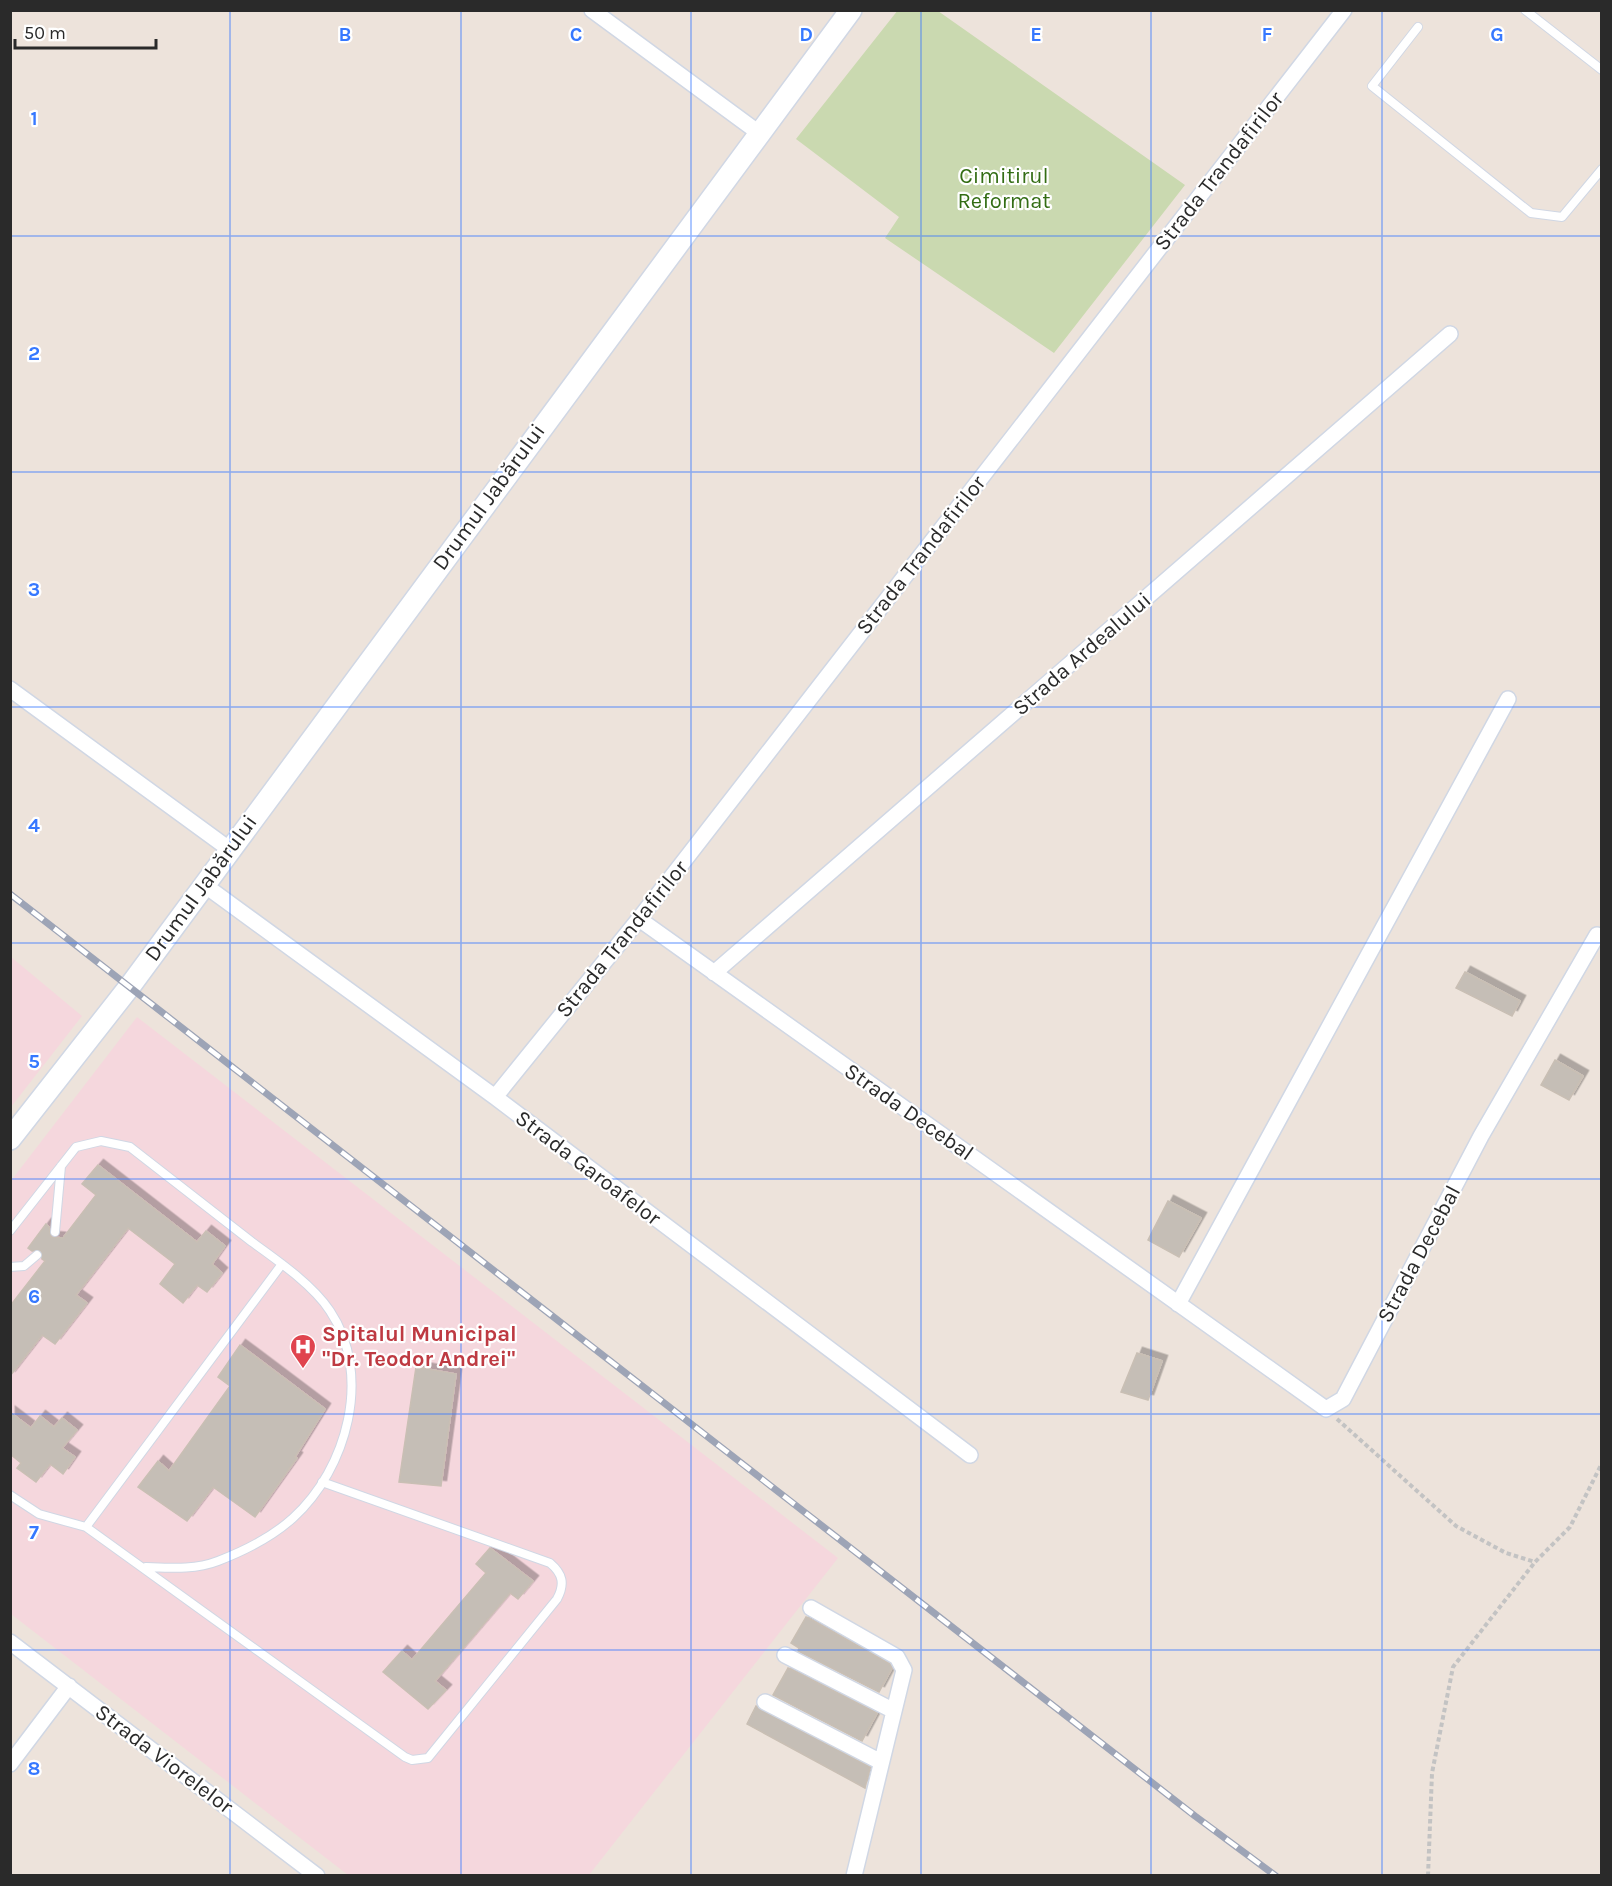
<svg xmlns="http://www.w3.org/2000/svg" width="1612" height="1886" font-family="Karla,sans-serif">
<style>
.medical{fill:#f5d7dd}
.cemetery{fill:#cad9b0}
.building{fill:#c5beb6;stroke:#c9bfb4;stroke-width:1.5;filter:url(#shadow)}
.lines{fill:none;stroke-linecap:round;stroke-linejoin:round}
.service-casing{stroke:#d0d7e4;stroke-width:10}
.minor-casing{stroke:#d0d7e4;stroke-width:18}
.secondary-casing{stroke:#d0d7e4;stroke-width:24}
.path{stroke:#c3c3c3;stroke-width:4;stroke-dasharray:4.5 3;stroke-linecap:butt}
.service{stroke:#fff;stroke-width:8}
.minor{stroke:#fff;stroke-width:15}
.secondary{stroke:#fff;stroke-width:21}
.rail-casing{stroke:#9da4b6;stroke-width:7}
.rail{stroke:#fff;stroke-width:4.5;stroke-dasharray:14;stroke-linecap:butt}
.grid{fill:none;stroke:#3678ff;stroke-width:1.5;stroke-opacity:0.55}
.labels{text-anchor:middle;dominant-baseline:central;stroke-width:4.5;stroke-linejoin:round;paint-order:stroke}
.street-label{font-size:22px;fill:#2a2a2a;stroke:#fff}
.park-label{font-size:22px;fill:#336d14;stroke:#fff}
.health-label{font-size:22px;font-weight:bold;fill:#be3a42;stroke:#fff;text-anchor:start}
.grid-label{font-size:20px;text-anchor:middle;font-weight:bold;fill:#3678ff;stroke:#fff;stroke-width:4.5;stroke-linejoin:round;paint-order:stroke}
</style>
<defs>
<filter id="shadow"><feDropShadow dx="5.5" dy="-5.5" stdDeviation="0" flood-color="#0004"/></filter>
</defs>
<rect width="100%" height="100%" fill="#ede3db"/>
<path class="medical" d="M 11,957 L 82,1016 L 11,1107 Z
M 137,1017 L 838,1558 L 589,1875 L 348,1875 L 11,1614 L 10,1182 Z"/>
<path class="cemetery" d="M 898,10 L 938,11 L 1185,185 L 1054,353 L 885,238 L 899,217 L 796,139 Z"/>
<path class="building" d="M 1465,972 L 1520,1001 L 1512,1016 L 1456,988 Z
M 1555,1060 L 1583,1076 L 1569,1100 L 1541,1085 Z
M 98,1165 L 197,1242 L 206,1231 L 225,1246 L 212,1264 L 222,1273 L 207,1292 L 197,1285 L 183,1303 L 160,1284 L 175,1264 L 128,1228 L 76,1295 L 87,1303 L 55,1344 L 42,1335 L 10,1376 L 10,1306 L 45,1261 L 42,1259 L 41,1251 L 32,1251 L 28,1248 L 46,1224 L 49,1227 L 51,1237 L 63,1238 L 96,1195 L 82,1184 Z
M 1168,1201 L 1201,1218 L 1179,1257 L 1148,1240 Z
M 240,1345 L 325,1409 L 295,1457 L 297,1458 L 255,1517 L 213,1487 L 187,1521 L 138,1487 L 158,1461 L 169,1471 L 230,1386 L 218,1377 Z
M 1137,1353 L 1162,1361 L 1148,1400 L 1121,1392 Z
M 416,1367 L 456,1374 L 441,1486 L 399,1482 Z
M 10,1412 L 31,1428 L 40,1416 L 54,1427 L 62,1418 L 77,1430 L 62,1448 L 75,1457 L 63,1474 L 50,1464 L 36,1482 L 17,1468 L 21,1463 L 10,1454 Z
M 490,1548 L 533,1581 L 518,1599 L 510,1593 L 435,1681 L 446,1690 L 428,1709 L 383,1672 L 402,1651 L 412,1660 L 486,1573 L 476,1564 Z
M 806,1617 L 890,1664 L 892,1668 L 879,1692 L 798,1651 L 799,1648 L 791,1643 Z
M 788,1668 L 877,1713 L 862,1741 L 773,1695 Z
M 756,1706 L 870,1767 L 865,1788 L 747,1724 Z"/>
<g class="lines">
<defs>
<path id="service" d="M 1525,10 L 1602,70
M 1418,27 L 1372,86 L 1531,213 L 1562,217 L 1602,169
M 10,1231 L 76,1147 L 101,1141 L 130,1147 C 171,1179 211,1210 252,1242 C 277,1260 313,1285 330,1311 C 373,1375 347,1469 293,1518 C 272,1537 244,1551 218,1561 C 195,1570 171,1568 146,1567
M 55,1232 L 61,1166
M 10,1267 L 24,1266 L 37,1255
M 10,1495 L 39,1514 L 86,1527 L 405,1757 L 412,1760 L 428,1758 L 557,1599 C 565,1584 563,1574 550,1563 L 322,1482
M 86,1527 L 282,1264"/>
<path id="minor" d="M 592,10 L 759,133
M 10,689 L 229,849
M 203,884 L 495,1097 L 970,1455
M 639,919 L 1326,1409 L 1343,1399 L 1481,1136 L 1597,935
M 714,973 L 1450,334
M 495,1097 L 639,919 L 1344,10
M 1178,1304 L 1508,699
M 811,1608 L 897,1657 L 904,1670 L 854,1876
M 10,1642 L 317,1876
M 785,1655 L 894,1711
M 765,1702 L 881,1762
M 10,1764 L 69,1686"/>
<path id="secondary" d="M 10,1139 L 130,986 L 851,10"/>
</defs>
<use href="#service" class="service-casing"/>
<use href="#minor" class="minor-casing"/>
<use href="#secondary" class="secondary-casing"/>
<path class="path" d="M 1337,1419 L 1456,1526 L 1506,1553 L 1535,1562 L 1570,1527 L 1602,1463
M 1428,1876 L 1432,1773 L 1453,1667 L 1535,1562"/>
<use href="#service" class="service"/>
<use href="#minor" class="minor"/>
<use href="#secondary" class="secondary"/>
<defs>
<path id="rail" d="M 10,894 L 1195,1816 L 1276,1876"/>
</defs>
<use href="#rail" class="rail-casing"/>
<use href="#rail" class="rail"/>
</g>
<path class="grid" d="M 230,10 L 230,1876M 461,10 L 461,1876M 691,10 L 691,1876M 921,10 L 921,1876M 1151,10 L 1151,1876M 1382,10 L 1382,1876M 10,236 L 1602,236M 10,472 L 1602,472M 10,707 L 1602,707M 10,943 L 1602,943M 10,1179 L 1602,1179M 10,1414 L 1602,1414M 10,1650 L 1602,1650"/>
<defs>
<symbol id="hospital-pin" viewBox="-11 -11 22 30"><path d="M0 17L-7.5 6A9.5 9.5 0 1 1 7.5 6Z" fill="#e0444e" stroke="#fff"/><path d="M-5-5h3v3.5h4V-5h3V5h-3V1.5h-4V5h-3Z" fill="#fff"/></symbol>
</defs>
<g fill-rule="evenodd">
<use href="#hospital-pin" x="288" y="1332" width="30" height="40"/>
</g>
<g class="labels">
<g class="street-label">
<text transform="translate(1219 171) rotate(-52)">Strada Trandafirilor</text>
<text transform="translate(489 497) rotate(-54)">Drumul Jabărului</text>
<text transform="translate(921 555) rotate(-52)">Strada Trandafirilor</text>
<text transform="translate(1082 654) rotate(-41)">Strada Ardealului</text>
<text transform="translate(201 888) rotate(-54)">Drumul Jabărului</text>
<text transform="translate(622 939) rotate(-51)">Strada Trandafirilor</text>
<text transform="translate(909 1112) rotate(35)">Strada Decebal</text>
<text transform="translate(588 1168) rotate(37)">Strada Garoafelor</text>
<text transform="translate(1419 1254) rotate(-62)">Strada Decebal</text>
<text transform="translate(164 1759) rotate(37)">Strada Viorelelor</text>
</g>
<g class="park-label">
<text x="1004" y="176">Cimitirul<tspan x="1004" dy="25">Reformat</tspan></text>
</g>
<g class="health-label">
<text x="322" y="1334">Spitalul Municipal<tspan x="322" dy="25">"Dr. Teodor Andrei"</tspan></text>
</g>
</g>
<g class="grid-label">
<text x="345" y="41">B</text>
<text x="576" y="41">C</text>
<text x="806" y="41">D</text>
<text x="1036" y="41">E</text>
<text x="1267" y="41">F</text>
<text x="1497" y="41">G</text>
<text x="34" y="125">1</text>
<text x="34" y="360">2</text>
<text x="34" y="596">3</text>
<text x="34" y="832">4</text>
<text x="34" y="1068">5</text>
<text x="34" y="1303">6</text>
<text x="34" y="1539">7</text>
<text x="34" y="1775">8</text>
</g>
<rect width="1612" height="1886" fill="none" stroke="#2a2a2a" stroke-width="24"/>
<path d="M15 39v9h141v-9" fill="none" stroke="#2a2a2a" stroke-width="3"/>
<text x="24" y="39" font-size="18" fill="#2a2a2a" stroke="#ffffff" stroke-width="4.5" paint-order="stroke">50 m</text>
</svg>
